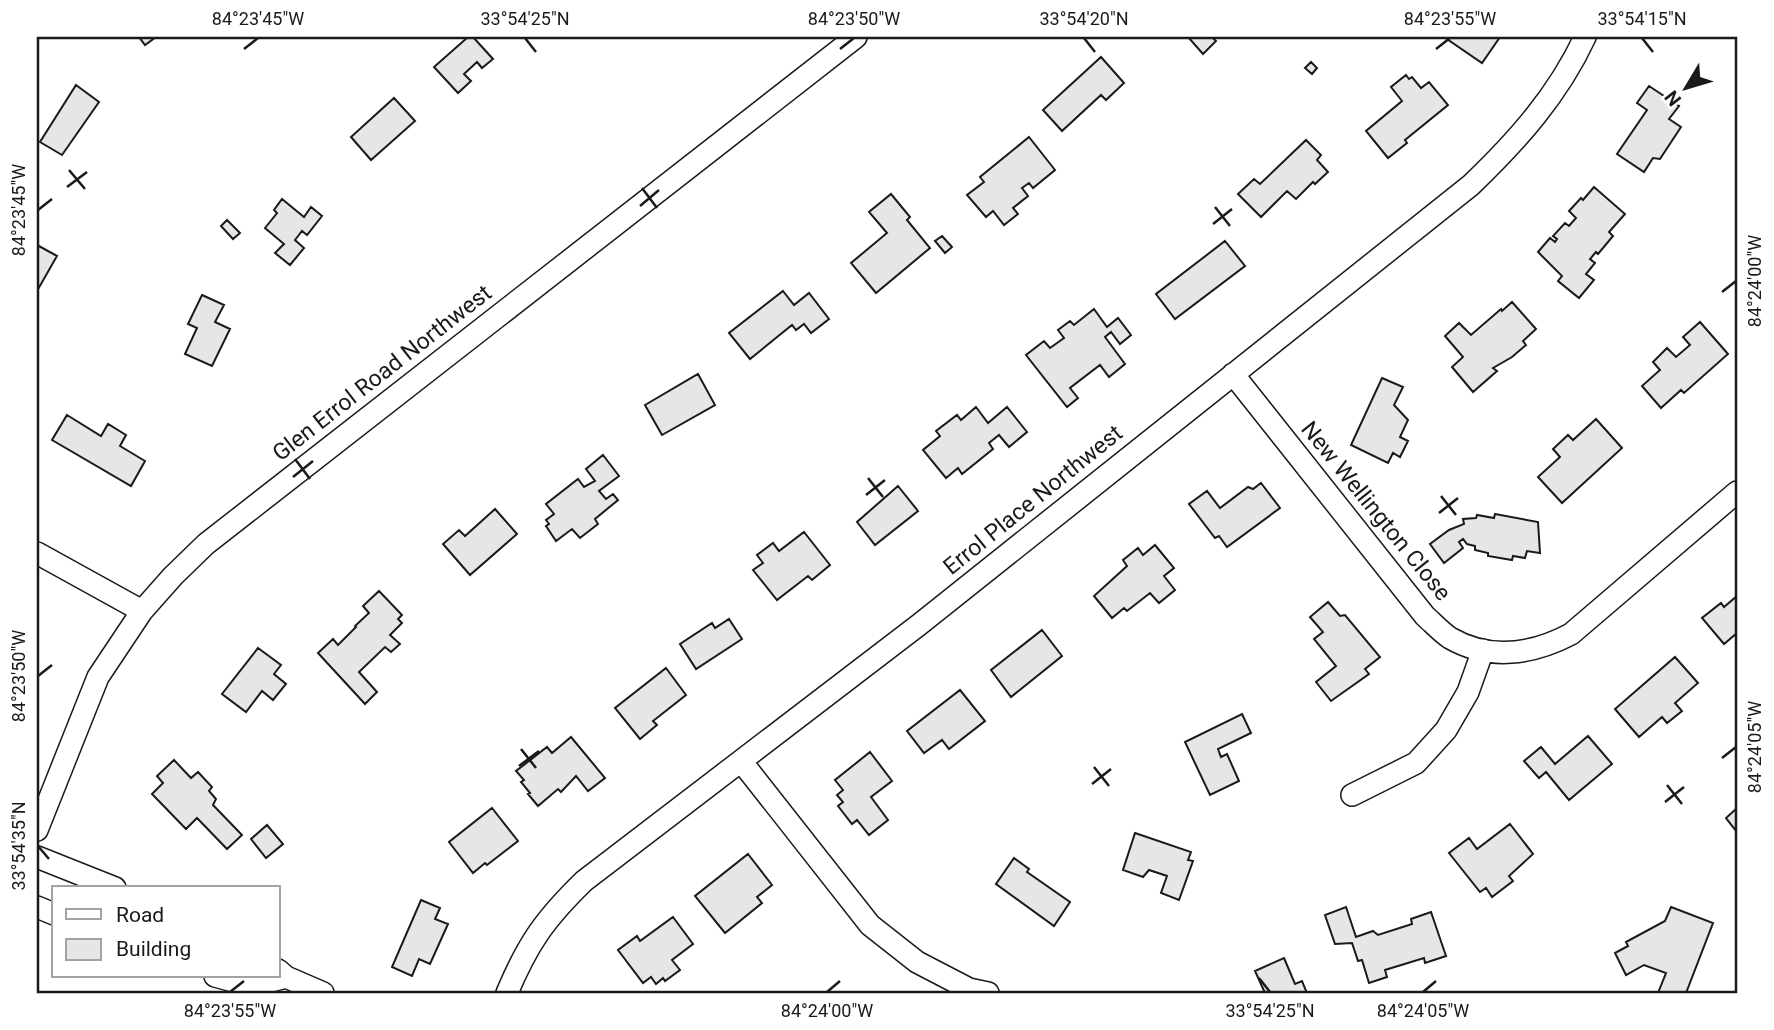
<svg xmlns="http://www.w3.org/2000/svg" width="1774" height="1030" font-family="Roboto,sans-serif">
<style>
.building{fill:#e6e6e6;stroke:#1a1a1a;stroke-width:2}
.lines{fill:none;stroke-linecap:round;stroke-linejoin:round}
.minor-casing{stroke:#1a1a1a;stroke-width:24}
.minor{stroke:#fff;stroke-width:21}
.ticks{fill:none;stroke:#1a1a1a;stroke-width:2.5}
.labels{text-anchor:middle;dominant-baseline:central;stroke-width:5;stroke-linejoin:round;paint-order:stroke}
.street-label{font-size:23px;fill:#1a1a1a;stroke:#fff}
.neatline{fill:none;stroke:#1a1a1a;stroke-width:2.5}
.ticks-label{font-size:18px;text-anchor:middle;fill:#1a1a1a}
</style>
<rect width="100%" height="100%" fill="#fff"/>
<path class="building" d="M 139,37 L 156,37 L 145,45 Z
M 468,37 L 473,37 L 493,59 L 482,68 L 477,62 L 464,74 L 471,81 L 458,93 L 434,67 Z
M 1188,37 L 1212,37 L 1216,41 L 1203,54 Z
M 1444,37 L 1500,37 L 1482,63 Z
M 1101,57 L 1124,83 L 1106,100 L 1101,95 L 1062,131 L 1043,110 Z
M 1311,62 L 1317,68 L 1312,74 L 1305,68 Z
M 1406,75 L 1409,79 L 1412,77 L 1421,88 L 1429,82 L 1448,105 L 1405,140 L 1407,143 L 1388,158 L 1366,131 L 1402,101 L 1391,87 Z
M 76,85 L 99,102 L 62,155 L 40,142 Z
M 1649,86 L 1679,106 L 1669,119 L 1681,127 L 1660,159 L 1653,158 L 1644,172 L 1617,154 L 1647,110 L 1637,103 Z
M 394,98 L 415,121 L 371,160 L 351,137 Z
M 1029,137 L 1055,170 L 1033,188 L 1029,183 L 1022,188 L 1028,196 L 1013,208 L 1018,214 L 1004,225 L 993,211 L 986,217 L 967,195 L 984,182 L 980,177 Z
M 1306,140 L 1321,155 L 1317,160 L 1328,172 L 1315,184 L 1313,182 L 1296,199 L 1287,191 L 1261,217 L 1238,194 L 1254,179 L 1260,184 Z
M 1594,187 L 1625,214 L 1609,232 L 1613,236 L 1598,254 L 1596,252 L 1590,259 L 1595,263 L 1586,274 L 1594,280 L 1579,298 L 1558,281 L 1562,276 L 1538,252 L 1550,238 L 1555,242 L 1557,239 L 1553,236 L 1565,223 L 1569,226 L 1576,218 L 1569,211 L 1581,198 L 1583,200 Z
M 891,194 L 910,217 L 907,220 L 930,248 L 876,293 L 851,263 L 887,233 L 869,212 Z
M 282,199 L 304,217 L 311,207 L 322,216 L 307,235 L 302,231 L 295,240 L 304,248 L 290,265 L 275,253 L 284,244 L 265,228 L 277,213 L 274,210 Z
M 227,220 L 240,233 L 233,239 L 221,226 Z
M 942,236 L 952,247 L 945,253 L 935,241 Z
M 1225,241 L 1245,266 L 1175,319 L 1156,294 Z
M 37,245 L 57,256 L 37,291 Z
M 783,291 L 794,305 L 809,293 L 829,319 L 811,333 L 804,324 L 796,330 L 792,325 L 750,359 L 729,333 Z
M 202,295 L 224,305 L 215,322 L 230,329 L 212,366 L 185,354 L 197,328 L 188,324 Z
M 1512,302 L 1536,329 L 1523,341 L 1526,345 L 1512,357 L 1493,368 L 1497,371 L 1473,392 L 1452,367 L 1463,357 L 1445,336 L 1459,323 L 1471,335 L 1501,309 L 1502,311 Z
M 1094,309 L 1107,327 L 1118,318 L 1131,335 L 1120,344 L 1111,332 L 1105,337 L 1125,364 L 1109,377 L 1100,365 L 1070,388 L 1078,398 L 1067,407 L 1026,355 L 1044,341 L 1050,348 L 1064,338 L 1058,330 L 1070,321 L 1074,325 Z
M 1700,322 L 1728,354 L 1684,393 L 1681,390 L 1661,408 L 1642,386 L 1660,370 L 1653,362 L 1667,348 L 1676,357 L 1690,345 L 1683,337 Z
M 698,374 L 715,405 L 662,435 L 645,405 Z
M 1382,378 L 1403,387 L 1394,405 L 1408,420 L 1400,437 L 1408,441 L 1400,457 L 1393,453 L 1388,463 L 1351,445 Z
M 976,407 L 988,423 L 1007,407 L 1027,432 L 1009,447 L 999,435 L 989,443 L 993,449 L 962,474 L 958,468 L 946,478 L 923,450 L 940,436 L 936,431 L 957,415 L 961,420 Z
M 67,415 L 101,436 L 108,424 L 126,435 L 120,446 L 145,461 L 131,486 L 52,440 Z
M 1596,419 L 1622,448 L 1562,503 L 1538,477 L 1560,457 L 1553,449 L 1568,435 L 1573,440 Z
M 603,455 L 619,476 L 599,491 L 606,499 L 613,494 L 618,500 L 595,519 L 598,524 L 580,538 L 572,529 L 556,541 L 546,526 L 549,524 L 546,520 L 554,514 L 546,504 L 578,479 L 584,487 L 595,481 L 586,469 Z
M 1261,483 L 1280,508 L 1227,547 L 1219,536 L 1215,538 L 1189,504 L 1207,491 L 1220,508 L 1248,487 L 1253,489 Z
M 898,486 L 918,511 L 875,545 L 857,522 Z
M 495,509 L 517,534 L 470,575 L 443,544 L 459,530 L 465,536 Z
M 1495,514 L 1538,522 L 1540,553 L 1527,551 L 1525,558 L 1513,556 L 1512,560 L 1488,556 L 1488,553 L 1475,550 L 1475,546 L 1467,544 L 1463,539 L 1459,542 L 1463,548 L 1444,563 L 1430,544 L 1449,530 L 1464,524 L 1463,519 L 1476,518 L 1477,515 L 1494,518 Z
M 804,532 L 830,565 L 812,580 L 808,576 L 777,600 L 753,570 L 763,563 L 757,555 L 773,543 L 779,551 Z
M 1155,545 L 1174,568 L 1164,576 L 1175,590 L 1159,603 L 1150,593 L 1127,611 L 1124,608 L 1112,618 L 1094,596 L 1127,566 L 1123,560 L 1138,548 L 1143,555 Z
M 379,591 L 402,615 L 398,619 L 402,623 L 390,635 L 400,644 L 391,652 L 385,647 L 359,672 L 377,692 L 365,704 L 318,653 L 333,639 L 338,645 L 356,627 L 355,626 L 369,613 L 363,606 Z
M 1737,596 L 1737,633 L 1724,644 L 1702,618 L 1721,603 L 1724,607 Z
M 1328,602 L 1340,616 L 1345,615 L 1380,657 L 1365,669 L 1369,674 L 1331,701 L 1316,682 L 1336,666 L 1314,639 L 1323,632 L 1310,617 Z
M 729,619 L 742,639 L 696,669 L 680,644 L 712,623 L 715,628 Z
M 1042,630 L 1062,656 L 1011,697 L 991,670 Z
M 258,648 L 281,665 L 274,674 L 286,684 L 273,700 L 262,691 L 246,712 L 222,694 Z
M 1675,657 L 1698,683 L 1675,703 L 1682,711 L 1667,723 L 1662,717 L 1639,737 L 1615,709 Z
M 666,668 L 686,695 L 653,721 L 657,725 L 640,739 L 615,708 Z
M 960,690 L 985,721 L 949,749 L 942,740 L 924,753 L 907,731 Z
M 1242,714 L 1251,733 L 1218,749 L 1221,757 L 1227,754 L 1239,781 L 1210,795 L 1185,742 Z
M 1588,736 L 1612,764 L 1569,800 L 1546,772 L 1539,778 L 1524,761 L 1541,747 L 1555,764 Z
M 571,737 L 605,778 L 588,791 L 576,776 L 561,792 L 558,789 L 538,806 L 528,794 L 530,793 L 521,782 L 524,780 L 516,771 L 547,747 L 552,753 Z
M 870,752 L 892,781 L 871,797 L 888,820 L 869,835 L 857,820 L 852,824 L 838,806 L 843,802 L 837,795 L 843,790 L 835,780 Z
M 174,760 L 191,778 L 198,772 L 212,787 L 209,791 L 216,799 L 213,805 L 242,835 L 227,849 L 197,818 L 186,829 L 152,794 L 163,783 L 157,776 Z
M 492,808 L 518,841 L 487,865 L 485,863 L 473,873 L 449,842 Z
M 1737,808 L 1737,832 L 1726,818 Z
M 1510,824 L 1533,854 L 1509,876 L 1513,881 L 1492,897 L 1486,888 L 1480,892 L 1449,853 L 1469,838 L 1477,849 Z
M 267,825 L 283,844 L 266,858 L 251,839 Z
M 1135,833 L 1191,852 L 1188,860 L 1193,861 L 1179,900 L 1161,893 L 1167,876 L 1149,870 L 1143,877 L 1123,870 Z
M 748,854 L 772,885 L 757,897 L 762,903 L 725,933 L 695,896 Z
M 1014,858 L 1029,869 L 1027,872 L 1070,902 L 1054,926 L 996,884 Z
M 421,900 L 440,908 L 435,919 L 448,924 L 430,964 L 419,959 L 412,976 L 392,967 Z
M 1346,907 L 1356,937 L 1373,931 L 1378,935 L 1412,924 L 1411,919 L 1431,912 L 1446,956 L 1425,963 L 1424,958 L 1385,970 L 1387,977 L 1369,983 L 1362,960 L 1358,961 L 1352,943 L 1335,944 L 1325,915 Z
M 1671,907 L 1713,923 L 1686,993 L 1658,993 L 1666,973 L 1644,965 L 1626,975 L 1615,953 L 1628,946 L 1626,942 L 1665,921 Z
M 673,917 L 693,944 L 672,960 L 680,970 L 665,981 L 663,978 L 656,984 L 651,977 L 643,983 L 618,950 L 637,936 L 640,941 Z
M 1284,958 L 1295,984 L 1302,981 L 1307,993 L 1265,993 L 1255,971 Z"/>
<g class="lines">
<defs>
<path id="minor" d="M 1233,374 L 1425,616 C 1433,623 1441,632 1450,638 C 1490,661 1533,654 1571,634 L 1737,492
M 37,553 L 142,611
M 741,761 L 870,925 L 917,962 L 969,989 L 988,993
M 1352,795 L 1416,763 L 1446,730 L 1468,692 L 1483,650
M 37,830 L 98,677 L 142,611 L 173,576 L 206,544 L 856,37
M 37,857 L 115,888
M 37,907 L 54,914
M 278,970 L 286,977 L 323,993
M 215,976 L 252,986 L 286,977
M 507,993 C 528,943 545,919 584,881 L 920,624 L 1471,185 C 1517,141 1558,95 1585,37"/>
</defs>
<use href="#minor" class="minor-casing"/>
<use href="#minor" class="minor"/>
</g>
<path class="ticks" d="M 525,38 L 536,52M 1084,38 L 1095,52M 1642,38 L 1653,52M 244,49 L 258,38M 840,49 L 854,38M 1436,49 L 1450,38M 69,170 L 85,189M 67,187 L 87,172M 642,188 L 657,208M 640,206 L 659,190M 1215,207 L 1230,226M 38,210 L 52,199M 1213,224 L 1232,209M 1722,292 L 1736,281M 295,459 L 310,479M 293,477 L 313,461M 868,478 L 883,497M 866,495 L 885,480M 1441,496 L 1456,515M 1439,513 L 1458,498M 38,676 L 52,665M 521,749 L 536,768M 1722,758 L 1736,747M 519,766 L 539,751M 1094,767 L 1109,786M 1092,784 L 1111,769M 1667,785 L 1682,804M 1665,802 L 1684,787M 38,846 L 49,859M 1259,978 L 1270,992M 230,992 L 244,981M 827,992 L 840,981M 1423,992 L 1436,981"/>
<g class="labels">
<g class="street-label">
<text transform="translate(382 373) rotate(-38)">Glen Errol Road Northwest</text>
<text transform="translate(1033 500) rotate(-39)">Errol Place Northwest</text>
<text transform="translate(1376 511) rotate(51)">New Wellington Close</text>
</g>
</g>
<rect width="1774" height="1030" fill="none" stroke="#ffffff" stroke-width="77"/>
<rect x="52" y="886" width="228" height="91" fill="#ffffff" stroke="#a3a3a3" stroke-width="2"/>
<rect x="66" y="909" width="35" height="10" fill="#ffffff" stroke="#a3a3a3" stroke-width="2"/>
<text x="116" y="922" font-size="21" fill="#1a1a1a">Road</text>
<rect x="66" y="939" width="35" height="21" fill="#e6e6e6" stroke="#a3a3a3" stroke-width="2"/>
<text x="116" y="956" font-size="21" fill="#1a1a1a">Building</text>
<g transform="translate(1686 88) rotate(232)" stroke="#ffffff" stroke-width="5" paint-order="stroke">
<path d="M0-5L12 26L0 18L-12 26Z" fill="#1a1a1a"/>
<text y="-10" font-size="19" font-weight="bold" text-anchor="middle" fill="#1a1a1a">N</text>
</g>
<rect x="38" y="38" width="1698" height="954" class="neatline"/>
<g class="ticks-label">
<text x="258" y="25">84°23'45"W</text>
<text x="525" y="25">33°54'25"N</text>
<text x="854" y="25">84°23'50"W</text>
<text x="1084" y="25">33°54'20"N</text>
<text x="1450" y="25">84°23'55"W</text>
<text x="1642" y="25">33°54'15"N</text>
<text transform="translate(19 210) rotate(-90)" y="6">84°23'45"W</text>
<text transform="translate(1755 281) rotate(-90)" y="6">84°24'00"W</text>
<text transform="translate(19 676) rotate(-90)" y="6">84°23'50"W</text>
<text transform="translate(1755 747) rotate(-90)" y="6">84°24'05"W</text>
<text transform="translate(19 846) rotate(-90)" y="6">33°54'35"N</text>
<text x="230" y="1017">84°23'55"W</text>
<text x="827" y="1017">84°24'00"W</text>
<text x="1270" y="1017">33°54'25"N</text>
<text x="1423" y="1017">84°24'05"W</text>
</g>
</svg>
